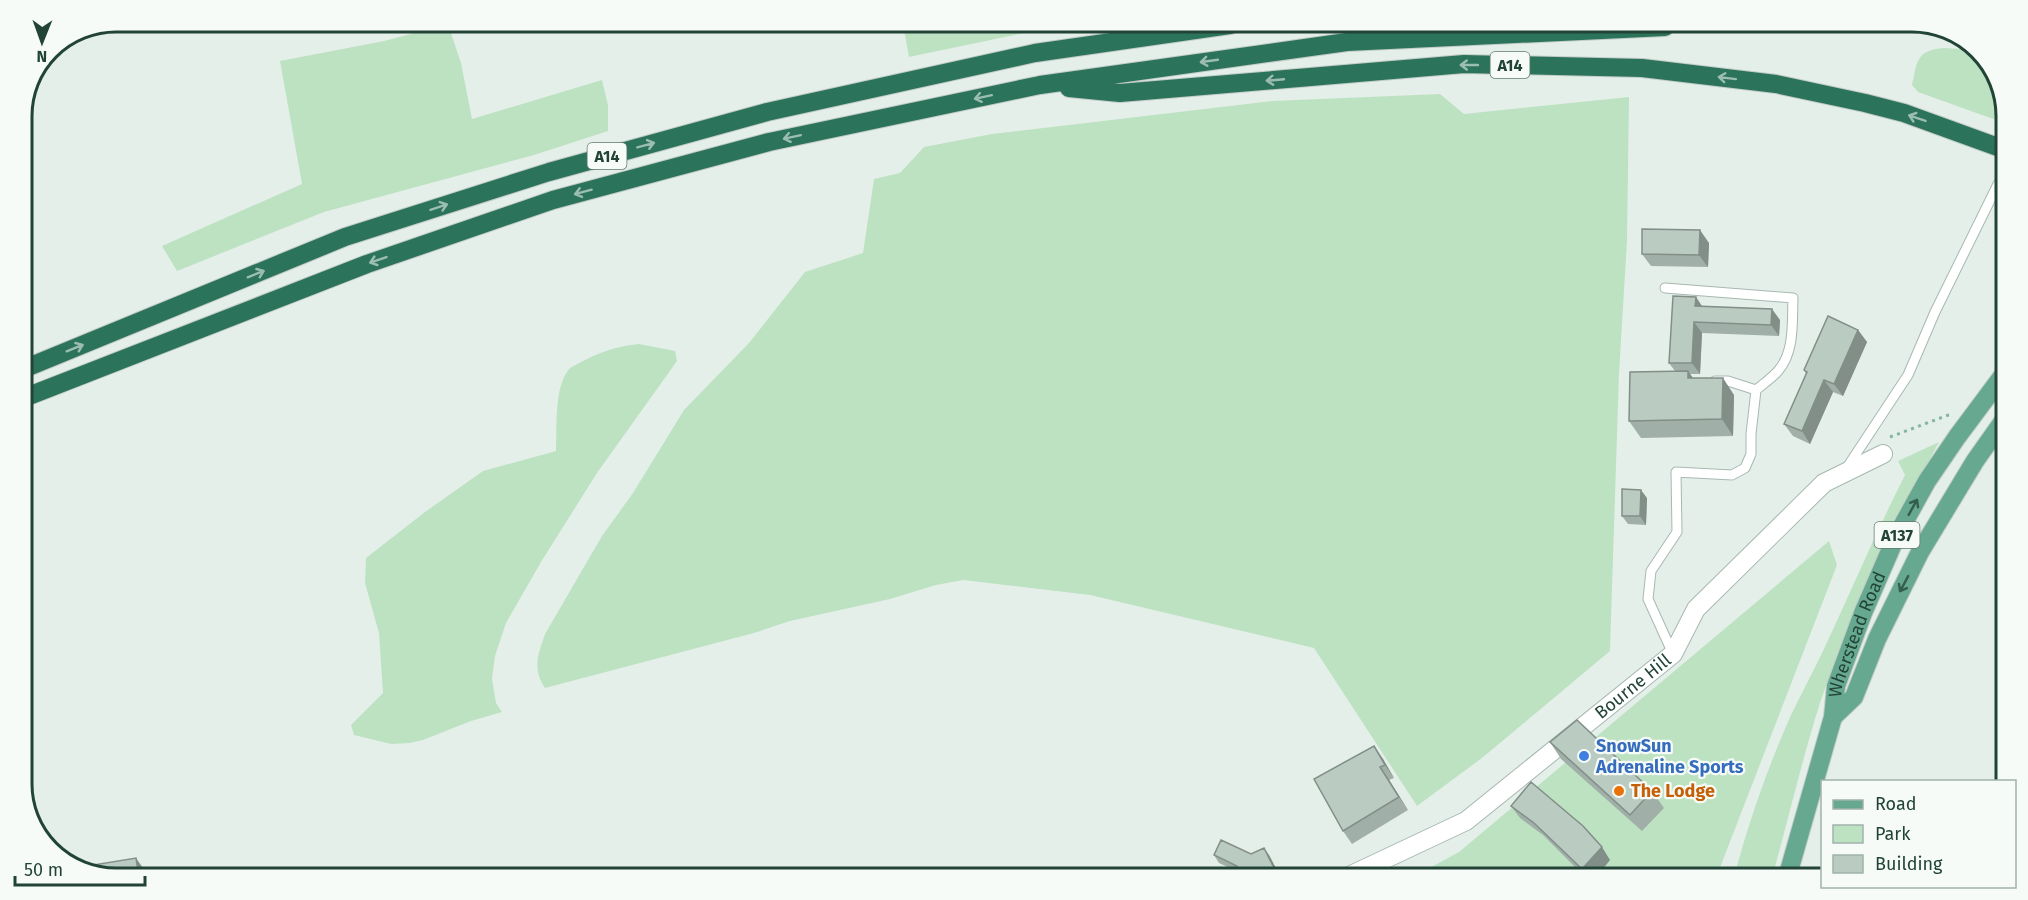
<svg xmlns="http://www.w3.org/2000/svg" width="2028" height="900" font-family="'Fira Sans',sans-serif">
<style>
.green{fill:#bde2c2}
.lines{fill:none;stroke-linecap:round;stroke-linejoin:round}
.lane-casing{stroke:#a7b8b1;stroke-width:11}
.street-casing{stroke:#a7b8b1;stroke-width:20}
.primary-casing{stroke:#c1cbc7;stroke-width:20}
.highway-casing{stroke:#c1cbc7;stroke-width:20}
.path{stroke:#83b6a0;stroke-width:3;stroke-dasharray:3 4.5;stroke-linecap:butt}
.lane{stroke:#fff;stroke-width:9}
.street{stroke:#fff;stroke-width:18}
.primary{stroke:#66a890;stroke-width:18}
.highway{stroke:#2b735b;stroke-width:18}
.wall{fill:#a0afa7}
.shaded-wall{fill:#828e88}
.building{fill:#bacbc2;stroke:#828e88;stroke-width:1.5}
.oneway{stroke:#9bbeb1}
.oneway2{stroke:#335d4d}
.shop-dot{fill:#3f7fe0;stroke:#f6fbf8;stroke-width:2}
.food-dot{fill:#e8710a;stroke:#f6fbf8;stroke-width:2}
.labels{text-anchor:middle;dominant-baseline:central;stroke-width:4.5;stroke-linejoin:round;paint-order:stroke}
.shield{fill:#f6fbf8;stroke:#627b71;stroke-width:1.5}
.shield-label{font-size:16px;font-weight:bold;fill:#224437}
.street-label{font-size:18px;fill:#224437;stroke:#f6fbf8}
.shop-label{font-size:18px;font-weight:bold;fill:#366cbe;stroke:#f6fbf8;text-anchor:start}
.food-label{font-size:18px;font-weight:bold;fill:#c56008;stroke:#f6fbf8;text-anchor:start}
.rim{fill:none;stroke:#224437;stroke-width:3}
</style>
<rect width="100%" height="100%" fill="#e5efea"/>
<path class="green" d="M 448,24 L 461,63 L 472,119 L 602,80 L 608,105 L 608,131 L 534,155 L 324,212 L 177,271 L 162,246 L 302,184 L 280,61 L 384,41 Z
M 903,24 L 1063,25 L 909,57 Z
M 1944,48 C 1954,49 1969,48 1978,52 C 1997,59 2007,106 2007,124 L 1918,92 L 1912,85 C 1917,62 1916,50 1944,48 Z
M 1440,94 L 1464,114 L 1629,97 L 1627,241 L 1619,374 L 1610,651 L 1482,758 L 1417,806 L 1314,648 L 1090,595 L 963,580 L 936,585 L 890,599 L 790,621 L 754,633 L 545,688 C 532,668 538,655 545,634 L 602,536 L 633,493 L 684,410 L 749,343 L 805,272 L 863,253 L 874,179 L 900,173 L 924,147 L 992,134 L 1272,101 Z
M 639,344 L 675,351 L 677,361 L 597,473 L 541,562 L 506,623 L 495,656 L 492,679 L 496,703 L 502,712 L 471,721 L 423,740 L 410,743 L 391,744 L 354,735 L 351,725 L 383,693 L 379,633 L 365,583 L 366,558 L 425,512 L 483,471 L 556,451 C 557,428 554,387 569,369 C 572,366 578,364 581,362 C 600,352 617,346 639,344 Z
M 1939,442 C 1894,526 1850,612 1820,703 C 1802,760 1788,820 1772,878 L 1734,878 C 1748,823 1768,767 1791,715 C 1801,694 1812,674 1822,653 C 1850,594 1875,534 1905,475 L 1898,461 Z
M 1829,541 L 1837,565 L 1716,878 L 1413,877 L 1459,852 Z"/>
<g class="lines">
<defs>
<path id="lane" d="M 1665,288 L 1793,298 C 1792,321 1795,352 1778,371 C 1772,378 1763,384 1756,390 L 1751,434 L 1751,454 L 1745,468 L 1732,475 L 1676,472 L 1677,532 L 1651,571 L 1648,599 L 1673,654
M 1715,381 L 1728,381 L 1756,390
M 1846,469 L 1908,375 L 1935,312 L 1998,184"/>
<g id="street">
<path id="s1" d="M 1347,877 L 1466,821 L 1673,654 L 1696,609 L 1824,483 L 1883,454"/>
</g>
<g id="primary">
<path d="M 1833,717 L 1854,697 L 1877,639 L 1920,552 L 1975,461 L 2004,420"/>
<path id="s2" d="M 1787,878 L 1833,717 L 1836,686 L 1863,613 L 1896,537 L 1927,481 L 1957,437 L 2004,374"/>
</g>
<path id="highway" d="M 1069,88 L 1120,93 L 1464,64 L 1642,68 L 1776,84 L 1865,103 L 1904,113 L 2006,150
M 21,370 L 345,237 L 549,172 L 767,112 L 1035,53 L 1230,25
M 21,399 L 367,264 L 553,200 L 769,142 L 1040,85 L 1347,42 L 1665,27"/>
</defs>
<use href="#lane" class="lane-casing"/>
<use href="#street" class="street-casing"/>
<use href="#primary" class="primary-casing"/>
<use href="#highway" class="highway-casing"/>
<path class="path" d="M 1999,357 L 2004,351
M 1890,437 L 1951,414"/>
<use href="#lane" class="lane"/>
<use href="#street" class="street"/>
<use href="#primary" class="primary"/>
<use href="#highway" class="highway"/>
</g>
<path class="wall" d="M 1709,243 L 1708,267 L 1651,266 L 1642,254 Z
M 1696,297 L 1702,306 L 1780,320 L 1779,336 L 1702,333 L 1700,374 L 1690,374 L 1693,378 L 1734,395 L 1733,436 L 1641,438 L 1629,421 L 1675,371 L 1669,363 Z
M 1858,330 L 1867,342 L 1843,396 L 1833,392 L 1810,444 L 1793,436 L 1784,424 L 1806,374 L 1804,370 Z
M 1647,498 L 1646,525 L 1628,524 L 1622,516 Z
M 1550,742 L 1652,791 L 1664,808 L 1642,831 L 1561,759 Z
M 1374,746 L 1383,759 L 1394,778 L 1389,780 L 1408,810 L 1352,844 L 1343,831 Z
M 1511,806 L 1610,860 L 1595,878 L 1586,878 L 1543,835 L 1520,818 Z
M 1214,855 L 1269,855 L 1280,876 L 1242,876 L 1241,873 L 1219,863 Z"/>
<path class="shaded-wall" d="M 1700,230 L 1709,243 L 1708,267 L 1699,255 Z
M 1696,297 L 1703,308 L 1695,306 Z
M 1772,309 L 1780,320 L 1779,336 L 1771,325 Z
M 1694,322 L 1702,333 L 1700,374 L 1692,363 Z
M 1858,330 L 1867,342 L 1843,396 L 1834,384 Z
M 1688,371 L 1700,388 L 1688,378 Z
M 1723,378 L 1734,395 L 1733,436 L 1722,419 Z
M 1824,380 L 1833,392 L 1810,444 L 1802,431 Z
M 1641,490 L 1647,498 L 1646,525 L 1640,516 Z
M 1374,746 L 1383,759 L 1394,778 L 1385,765 Z
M 1380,767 L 1389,780 L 1408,810 L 1399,797 Z
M 1602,847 L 1610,860 L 1595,878 L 1588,878 L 1582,869 Z
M 1264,848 L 1269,855 L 1280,876 L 1276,872 Z
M 136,858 L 145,871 L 145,872 L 138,872 Z"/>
<path class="building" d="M 1642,229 L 1700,230 L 1699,255 L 1642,254 Z
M 1673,296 L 1696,297 L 1695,306 L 1772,309 L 1771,325 L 1694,322 L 1692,363 L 1669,363 Z
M 1828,316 L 1858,330 L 1834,384 L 1824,380 L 1802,431 L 1784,424 L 1807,372 L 1804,370 Z
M 1688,371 L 1688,378 L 1723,378 L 1722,419 L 1629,421 L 1630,372 Z
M 1622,489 L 1641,490 L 1640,516 L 1622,516 Z
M 1577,720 L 1652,791 L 1630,815 L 1550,742 Z
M 1374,746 L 1385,765 L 1380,767 L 1399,797 L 1343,831 L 1314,779 Z
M 1531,782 L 1583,826 L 1602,847 L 1582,869 L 1534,823 L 1511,806 Z
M 1221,840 L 1251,854 L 1264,848 L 1276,872 L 1268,876 L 1242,876 L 1237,866 L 1214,855 Z
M 136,858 L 138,872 L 79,872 L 75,868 Z"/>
<defs><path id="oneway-shaft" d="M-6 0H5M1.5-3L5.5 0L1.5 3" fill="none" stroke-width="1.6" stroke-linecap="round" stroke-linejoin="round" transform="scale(1.5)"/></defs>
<g class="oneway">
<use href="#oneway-shaft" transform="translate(1209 61) rotate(172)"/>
<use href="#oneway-shaft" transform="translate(1469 65) rotate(180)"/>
<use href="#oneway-shaft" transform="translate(1727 78) rotate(-173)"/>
<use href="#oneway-shaft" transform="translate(1275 80) rotate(175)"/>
<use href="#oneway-shaft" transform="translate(983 97) rotate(168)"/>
<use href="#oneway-shaft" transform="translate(1917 118) rotate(-161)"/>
<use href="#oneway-shaft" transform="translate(792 137) rotate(168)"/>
<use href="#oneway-shaft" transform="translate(646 145) rotate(-15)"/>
<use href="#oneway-shaft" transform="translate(583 192) rotate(165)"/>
<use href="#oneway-shaft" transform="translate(439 207) rotate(-18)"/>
<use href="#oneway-shaft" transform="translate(378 260) rotate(161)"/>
<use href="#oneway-shaft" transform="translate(256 274) rotate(-22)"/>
<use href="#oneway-shaft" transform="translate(75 348) rotate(-22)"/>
</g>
<g class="oneway2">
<use href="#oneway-shaft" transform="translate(1913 507) rotate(-61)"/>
<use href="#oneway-shaft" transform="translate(1904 584) rotate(118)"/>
</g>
<circle class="shop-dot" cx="1584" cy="756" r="6"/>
<circle class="food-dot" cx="1619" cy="791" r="6"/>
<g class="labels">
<g class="shield">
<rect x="1490.5" y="52" width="39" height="26" rx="4.5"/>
<rect x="587.5" y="143" width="39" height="26" rx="4.5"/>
<rect x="1874.5" y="522" width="45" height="26" rx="4.5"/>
</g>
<g class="shield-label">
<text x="1510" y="65">A14</text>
<text x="607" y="156">A14</text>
<text x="1897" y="535">A137</text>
</g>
<g class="street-label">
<text stroke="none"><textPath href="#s2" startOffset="254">Wherstead Road</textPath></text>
<text stroke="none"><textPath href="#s1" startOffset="346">Bourne Hill</textPath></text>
</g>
<g class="shop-label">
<text x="1596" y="746">SnowSun<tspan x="1596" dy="21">Adrenaline Sports</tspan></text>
</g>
<g class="food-label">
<text x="1631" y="791">The Lodge</text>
</g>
</g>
<path d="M0 0H2028V900H0ZM116 32H1912A84 84 0 0 1 1996 116V784A84 84 0 0 1 1912 868H116A84 84 0 0 1 32 784V116A84 84 0 0 1 116 32Z" fill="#f6fbf8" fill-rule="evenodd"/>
<path class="rim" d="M116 32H1912A84 84 0 0 1 1996 116V784A84 84 0 0 1 1912 868H116A84 84 0 0 1 32 784V116A84 84 0 0 1 116 32Z"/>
<rect x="1821" y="780" width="195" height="108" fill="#f6fbf8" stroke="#a1b2ab" stroke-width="1.5"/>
<rect x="1833" y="800" width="30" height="9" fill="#66a890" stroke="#a1b2ab" stroke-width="1.5"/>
<text x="1875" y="810" font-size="18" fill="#224437">Road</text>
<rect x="1833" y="825" width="30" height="18" fill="#bde2c2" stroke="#a1b2ab" stroke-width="1.5"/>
<text x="1875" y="840" font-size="18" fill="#224437">Park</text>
<rect x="1833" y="855" width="30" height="18" fill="#bacbc2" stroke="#a1b2ab" stroke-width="1.5"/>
<text x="1875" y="870" font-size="18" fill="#224437">Building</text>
<g transform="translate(42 42) rotate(181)" stroke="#f6fbf8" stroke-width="4.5" paint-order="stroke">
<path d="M0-4.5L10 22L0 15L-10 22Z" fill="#224437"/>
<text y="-9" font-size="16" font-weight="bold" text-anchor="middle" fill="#224437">N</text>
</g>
<path d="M15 876v9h130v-9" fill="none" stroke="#224437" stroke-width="3"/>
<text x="24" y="876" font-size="18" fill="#224437" stroke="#f6fbf8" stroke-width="4.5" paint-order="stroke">50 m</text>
</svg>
